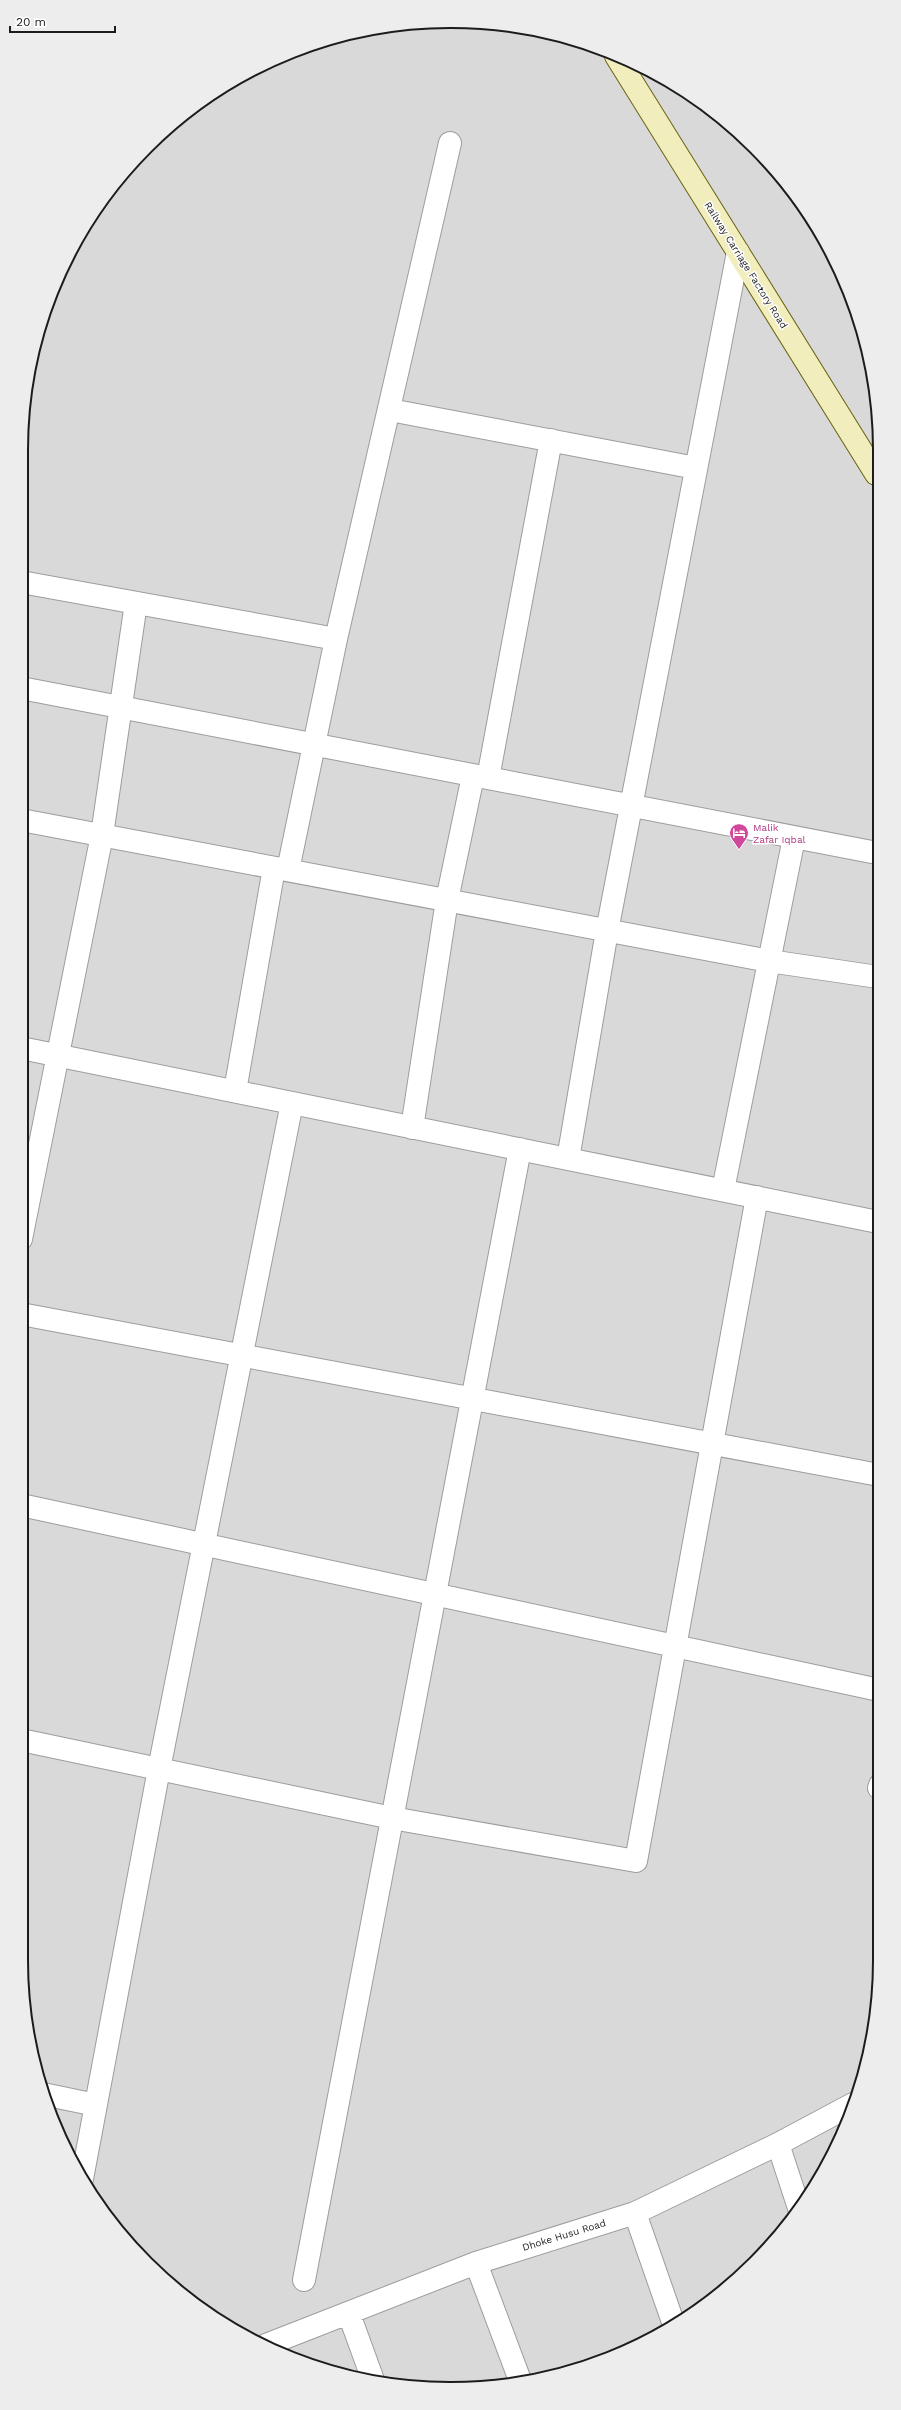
<svg xmlns="http://www.w3.org/2000/svg" width="901" height="2410" font-family="'Work Sans',sans-serif">
<style>
.residential{fill:#dad9da}
.lines{fill:none;stroke-linecap:round;stroke-linejoin:round}
.minor-casing{stroke:#9d9d9d;stroke-width:24}
.secondary-casing{stroke:#676410;stroke-width:24}
.minor{stroke:#fff;stroke-width:22}
.secondary{stroke:#f2edbc;stroke-width:22}
.labels{text-anchor:middle;dominant-baseline:central;stroke-width:3;stroke-linejoin:round;paint-order:stroke}
.street-label{font-size:10px;fill:#1c1c1c;stroke:#fff}
.hotel-label{font-size:10px;fill:#b23c85;stroke:#fff;text-anchor:start}
.rim{fill:none;stroke:#1c1c1c;stroke-width:2}
</style>
<rect width="100%" height="100%" fill="#ede8e3"/>
<path class="residential" d="M 479,22 L 562,36 L 640,65 L 689,93 L 774,167 L 836,261 L 865,339 L 876,394 L 880,1959 L 865,2071 L 836,2149 L 791,2221 L 754,2263 L 689,2317 L 615,2356 L 535,2381 L 478,2388 L 394,2385 L 313,2366 L 236,2332 L 189,2300 L 127,2243 L 79,2174 L 44,2098 L 29,2043 L 21,1960 L 21,451 L 36,339 L 65,260 L 110,189 L 167,127 L 236,78 L 313,44 L 395,25 Z"/>
<g class="lines">
<defs>
<path id="minor" d="M 390,410 L 696,468
M 21,582 L 336,639
M 21,688 L 877,853
M 488,778 L 551,440
M 21,820 L 769,961 L 878,977
M 288,870 L 336,639 L 450,143
M 21,1048 L 878,1222
M 235,1091 L 274,868
M 412,1128 L 447,900 L 473,776
M 568,1159 L 607,931 L 738,252
M 723,1190 L 794,838
M 21,1239 L 102,835 L 136,603
M 21,1314 L 879,1475
M 21,1505 L 879,1690
M 21,1740 L 392,1818 L 636,1861 L 757,1197
M 879,1788 L 880,1785
M 43,2094 L 96,2105
M 778,2144 L 799,2208
M 82,2179 L 159,1769 L 292,1103
M 635,2213 L 674,2325
M 476,2263 L 521,2383
M 304,2280 L 520,1149
M 349,2314 L 373,2380
M 266,2345 L 476,2263 L 635,2213 L 778,2144 L 853,2104"/>
<path id="secondary" d="M 616,56 L 876,474"/>
</defs>
<use href="#minor" class="minor-casing"/>
<use href="#secondary" class="secondary-casing"/>
<use href="#minor" class="minor"/>
<use href="#secondary" class="secondary"/>
</g>
<defs>
<symbol id="hotel-pin" viewBox="-11 -11 22 30"><path d="M0 17L-7.5 6A9.5 9.5 0 1 1 7.5 6Z" fill="#d1479c" stroke="#fff"/><path d="M-6-4.5h1.5V1H6V5H4.5V3h-9V5H-6ZM-4 0a1.8 1.8 0 1 1 3.6 0ZM.5 0V-2.5h3Q6-2.5 6 0Z" fill="#fff"/></symbol>
</defs>
<g fill-rule="evenodd">
<use href="#hotel-pin" x="728" y="822" width="22" height="30"/>
</g>
<g class="labels">
<g class="street-label">
<text transform="translate(746 265) rotate(58)">Railway Carriage Factory Road</text>
<text transform="translate(564 2235) rotate(-17)">Dhoke Husu Road</text>
</g>
<g class="hotel-label">
<text x="753" y="827">Malik<tspan x="753" dy="12">Zafar Iqbal</tspan></text>
</g>
</g>
<path d="M0 0H901V2410H0ZM450 28H451A422 422 0 0 1 873 450V1960A422 422 0 0 1 451 2382H450A422 422 0 0 1 28 1960V450A422 422 0 0 1 450 28Z" fill="#ededed" fill-rule="evenodd"/>
<path class="rim" d="M450 28H451A422 422 0 0 1 873 450V1960A422 422 0 0 1 451 2382H450A422 422 0 0 1 28 1960V450A422 422 0 0 1 450 28Z"/>
<path d="M10 26v6h105v-6" fill="none" stroke="#1c1c1c" stroke-width="2"/>
<text x="16" y="26" font-size="12" fill="#1c1c1c" stroke="#ffffff" stroke-width="3" paint-order="stroke">20 m</text>
</svg>
